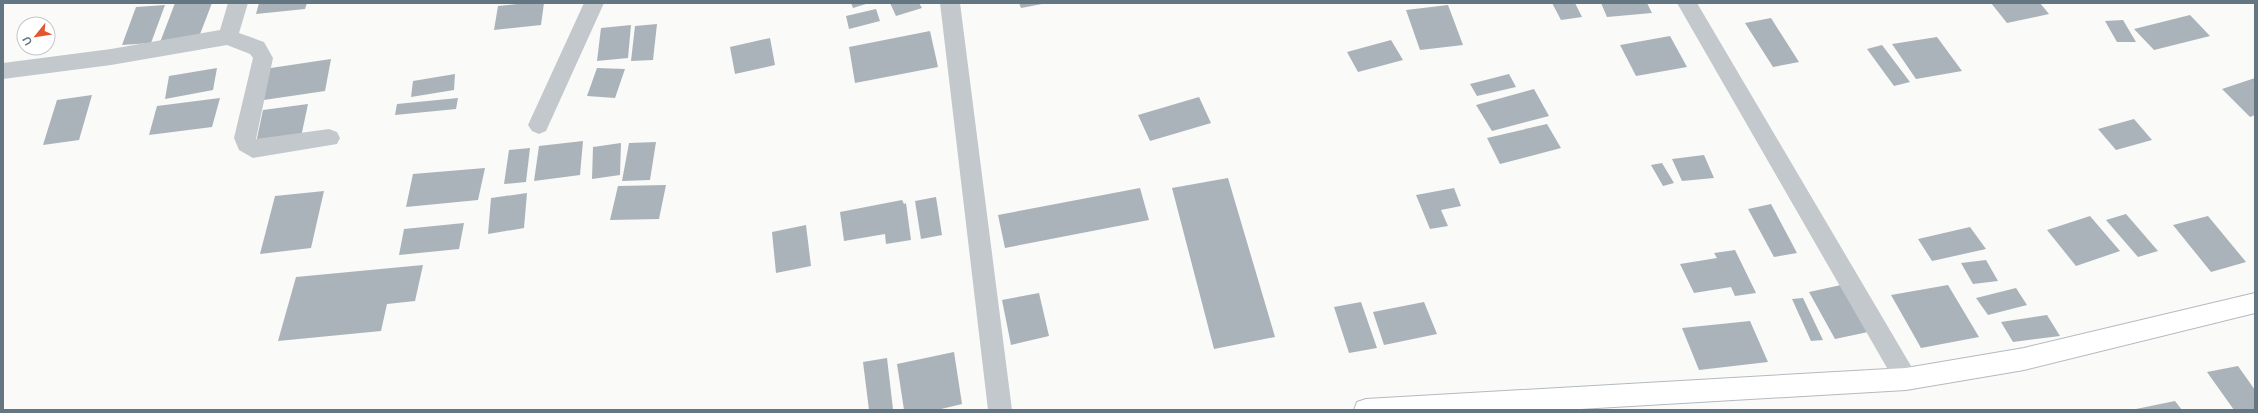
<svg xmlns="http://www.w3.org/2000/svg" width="2258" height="413" font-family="Raleway,sans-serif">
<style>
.building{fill:#aab3b9}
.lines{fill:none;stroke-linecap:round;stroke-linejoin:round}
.secondary-casing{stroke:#b3babf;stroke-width:2}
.street{fill:#c3c8cc;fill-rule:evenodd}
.secondary{fill:#fff;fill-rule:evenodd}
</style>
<rect width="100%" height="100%" fill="#fafaf8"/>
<path class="building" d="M 175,3 L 212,3 L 197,42 L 159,45 Z
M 259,3 L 307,3 L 305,9 L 256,14 Z
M 526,3 L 544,3 L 541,25 L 494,30 L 498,6 Z
M 851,3 L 869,3 L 853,8 Z
M 890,3 L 919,3 L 922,8 L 896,16 Z
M 1019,3 L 1042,3 L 1042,4 L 1021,8 Z
M 1552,3 L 1575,3 L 1582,17 L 1561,20 Z
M 1601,3 L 1647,3 L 1652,13 L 1607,17 Z
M 1991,3 L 2040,3 L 2049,14 L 2007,23 Z
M 165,5 L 151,43 L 122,45 L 136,7 Z
M 1448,5 L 1463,45 L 1420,50 L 1406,10 Z
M 876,9 L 880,21 L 849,29 L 846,16 Z
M 2190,15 L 2210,36 L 2154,50 L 2134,29 Z
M 1771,18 L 1799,62 L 1773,67 L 1745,23 Z
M 2123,20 L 2136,42 L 2117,42 L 2105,21 Z
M 657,24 L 653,60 L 631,61 L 635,26 Z
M 631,25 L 628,58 L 597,61 L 601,28 Z
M 930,31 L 938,67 L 855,83 L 849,47 Z
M 1670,36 L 1687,67 L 1636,76 L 1620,45 Z
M 1937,37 L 1962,71 L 1916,79 L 1892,44 Z
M 770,38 L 775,65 L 735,74 L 730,47 Z
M 1391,40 L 1403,60 L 1358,72 L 1347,52 Z
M 1882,45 L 1910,82 L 1894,86 L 1867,49 Z
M 331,59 L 325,91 L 257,101 L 264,69 Z
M 217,68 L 213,90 L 165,99 L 169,76 Z
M 597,68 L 625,69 L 615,98 L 587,96 Z
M 455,74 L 454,90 L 411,97 L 413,81 Z
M 1509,74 L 1516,87 L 1477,96 L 1470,84 Z
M 2255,78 L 2255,115 L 2250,117 L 2222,89 Z
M 1534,89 L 1549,116 L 1492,131 L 1476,105 Z
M 92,95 L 79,140 L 43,145 L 57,100 Z
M 1199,97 L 1211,123 L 1150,141 L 1138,115 Z
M 220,98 L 212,127 L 149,135 L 157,106 Z
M 458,98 L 456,109 L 395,115 L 397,104 Z
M 308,104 L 301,137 L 256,143 L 263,110 Z
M 2134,119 L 2152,140 L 2116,150 L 2098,129 Z
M 1547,124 L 1561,148 L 1500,164 L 1487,138 Z
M 583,141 L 580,175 L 534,181 L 539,146 Z
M 656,142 L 650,180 L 622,181 L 629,143 Z
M 621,143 L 620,175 L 592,179 L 593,147 Z
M 530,148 L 526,182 L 504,184 L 509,150 Z
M 1704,155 L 1714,178 L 1682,181 L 1672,159 Z
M 1662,163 L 1674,183 L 1663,186 L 1651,165 Z
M 485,168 L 478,200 L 406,207 L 413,174 Z
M 1228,178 L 1275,337 L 1214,349 L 1172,188 Z
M 666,185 L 659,219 L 610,220 L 618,186 Z
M 1140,188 L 1149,220 L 1005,248 L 998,215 Z
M 1454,188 L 1461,206 L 1441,210 L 1448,226 L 1430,229 L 1416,195 Z
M 324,191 L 311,248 L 260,254 L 275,196 Z
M 527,193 L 524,228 L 488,234 L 491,198 Z
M 936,197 L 942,235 L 921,239 L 915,201 Z
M 902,200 L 904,204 L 906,203 L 911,240 L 886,244 L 885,234 L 844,241 L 840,212 Z
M 1771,204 L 1797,253 L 1774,257 L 1748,209 Z
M 2126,214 L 2158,251 L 2138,257 L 2106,220 Z
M 2090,216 L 2120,251 L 2076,266 L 2047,230 Z
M 2208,216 L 2246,262 L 2211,272 L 2173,225 Z
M 464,223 L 459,249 L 399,255 L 404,229 Z
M 806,225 L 811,266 L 776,273 L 772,232 Z
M 1970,227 L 1986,249 L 1932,261 L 1918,239 Z
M 1735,250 L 1756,293 L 1735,296 L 1731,287 L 1694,293 L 1680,264 L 1717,258 L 1714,253 Z
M 1986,260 L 1998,281 L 1973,284 L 1961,263 Z
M 423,265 L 415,301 L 387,304 L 381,331 L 278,341 L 296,277 Z
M 1841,285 L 1868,332 L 1835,339 L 1809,292 Z
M 1948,285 L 1979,337 L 1921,348 L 1891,295 Z
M 2016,288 L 2027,305 L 1988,315 L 1976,298 Z
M 1039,293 L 1049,336 L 1011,345 L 1002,300 Z
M 1803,298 L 1823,340 L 1811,341 L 1792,299 Z
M 1361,302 L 1377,348 L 1349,353 L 1334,307 Z
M 1424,302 L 1437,334 L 1384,345 L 1373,312 Z
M 2047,315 L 2060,336 L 2013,342 L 2001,322 Z
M 1750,321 L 1768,362 L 1699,370 L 1682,328 Z
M 954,352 L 962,404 L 937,410 L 904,410 L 897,364 Z
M 887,358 L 893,409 L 869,410 L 863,362 Z
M 2238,366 L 2255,390 L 2255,410 L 2234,410 L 2207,372 Z
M 2175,401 L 2182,410 L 2136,410 L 2136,409 Z"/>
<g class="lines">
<defs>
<path id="secondary" d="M 2255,293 L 2255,313 L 2024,370 L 1906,390 L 1563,410 L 1354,410 L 1357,402 L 1366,399 L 1906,368 L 2024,348 Z"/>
</defs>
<use href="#secondary" class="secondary-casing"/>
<path class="street" d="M 228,3 L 248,3 L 239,33 L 264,42 L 273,58 L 256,139 L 329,129 L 337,132 L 340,138 L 337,144 L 253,158 L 239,150 L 234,138 L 253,58 L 250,54 L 227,45 L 111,65 L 3,79 L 3,63 L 111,49 L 220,30 Z
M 584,3 L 604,3 L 546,131 L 539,134 L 532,131 L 528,125 Z
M 940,3 L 960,3 L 1012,410 L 988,410 Z
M 1677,3 L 1697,3 L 1914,371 L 1918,379 L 1914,387 L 1906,390 L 1898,387 Z"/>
<use href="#secondary" class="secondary"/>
</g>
<rect width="2258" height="413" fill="none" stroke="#657683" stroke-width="8"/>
<g transform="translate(36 36) rotate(240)"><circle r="19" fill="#ffffff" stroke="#c1c8cd"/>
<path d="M0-3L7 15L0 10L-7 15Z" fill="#e4572e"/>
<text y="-6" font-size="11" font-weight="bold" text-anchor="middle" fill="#657683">U</text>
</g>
</svg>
